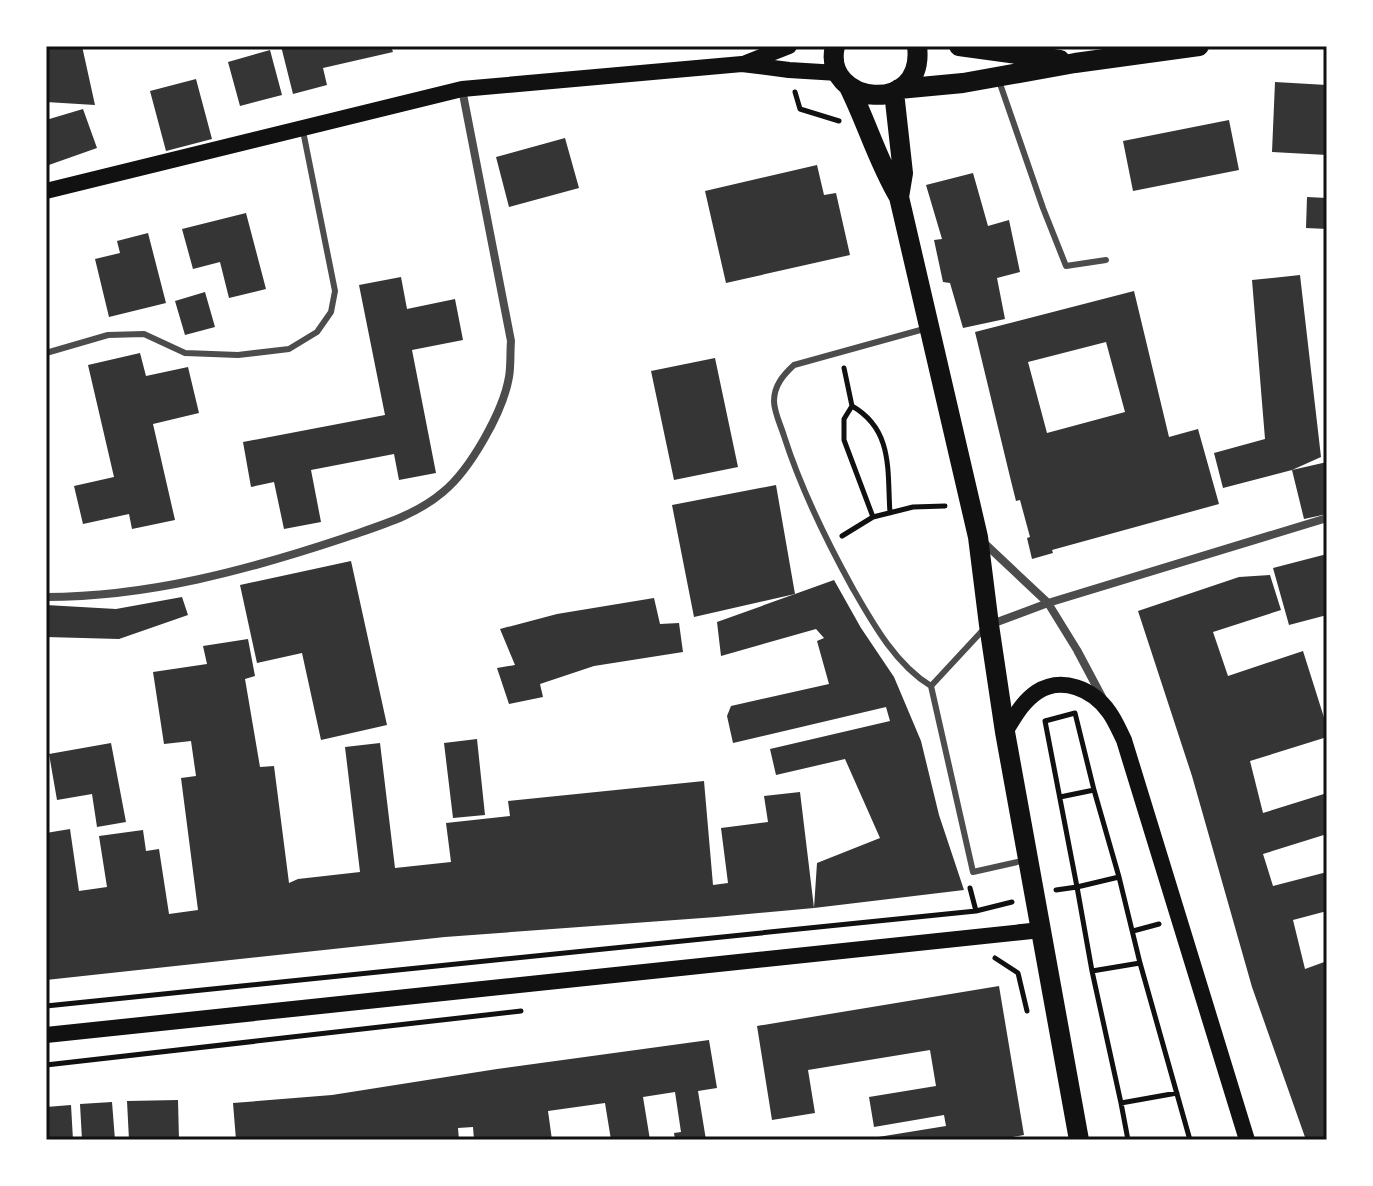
<svg xmlns="http://www.w3.org/2000/svg" width="1373" height="1186" font-family="'IBM Plex Sans',sans-serif">
<style>
.building{fill:#353535;fill-rule:evenodd}
.lines{fill:none;stroke-linecap:round;stroke-linejoin:round}
.path{stroke:#111;stroke-width:5}
.service{stroke:#4c4c4c;stroke-width:6}
.minor{stroke:#4c4c4c;stroke-width:8}
.secondary{stroke:#111;stroke-width:16}
.primary{stroke:#111;stroke-width:20}
.neatline{fill:none;stroke:#111;stroke-width:3}
</style>
<rect width="100%" height="100%" fill="#fff"/>
<path class="building" d="M 46,46 L 82,46 L 95,105 L 46,102 Z
M 281,46 L 391,46 L 393,52 L 323,68 L 327,85 L 293,94 Z
M 270,50 L 282,95 L 240,106 L 228,62 Z
M 196,79 L 212,139 L 166,151 L 150,91 Z
M 1275,82 L 1327,85 L 1327,155 L 1272,152 Z
M 83,109 L 97,148 L 46,166 L 46,120 Z
M 1229,120 L 1239,170 L 1133,191 L 1123,141 Z
M 565,138 L 579,188 L 509,207 L 496,157 Z
M 817,165 L 824,195 L 836,193 L 850,255 L 726,283 L 705,191 Z
M 973,173 L 988,226 L 1009,220 L 1020,272 L 997,278 L 1005,319 L 963,328 L 950,283 L 943,282 L 934,240 L 942,239 L 926,185 Z
M 1307,197 L 1327,198 L 1327,229 L 1306,228 Z
M 246,213 L 266,289 L 229,298 L 220,262 L 193,269 L 182,229 Z
M 148,233 L 166,303 L 109,317 L 95,259 L 120,253 L 117,241 Z
M 1300,275 L 1321,457 L 1292,470 L 1223,488 L 1214,453 L 1265,439 L 1252,280 Z
M 401,277 L 407,309 L 455,299 L 463,340 L 412,350 L 436,473 L 399,480 L 394,454 L 311,470 L 321,522 L 284,529 L 274,482 L 251,487 L 243,442 L 385,415 L 359,285 Z
M 1134,291 L 1169,437 L 1198,429 L 1219,504 L 1052,550 L 1053,553 L 1032,559 L 1027,538 L 1030,537 L 1020,500 L 1016,501 L 1011,481 L 975,332 ZM 1106,342 L 1125,412 L 1047,433 L 1028,362 Z
M 205,292 L 215,327 L 185,335 L 175,301 Z
M 140,353 L 146,376 L 188,367 L 199,413 L 153,424 L 175,520 L 132,529 L 129,514 L 83,524 L 74,486 L 114,477 L 88,365 Z
M 715,358 L 738,467 L 674,480 L 651,371 Z
M 1327,462 L 1327,514 L 1304,519 L 1292,470 Z
M 776,485 L 795,594 L 834,580 L 861,628 L 894,677 L 921,741 L 939,815 L 964,890 L 814,908 L 716,917 L 445,937 L 46,980 L 46,833 L 70,829 L 79,891 L 107,887 L 99,836 L 143,830 L 146,851 L 159,849 L 169,914 L 198,910 L 181,778 L 196,776 L 191,741 L 164,744 L 153,672 L 207,664 L 203,646 L 248,639 L 255,676 L 245,679 L 260,767 L 274,766 L 289,883 L 298,879 L 360,872 L 345,747 L 380,743 L 395,868 L 451,862 L 446,823 L 510,816 L 508,801 L 704,781 L 713,885 L 728,883 L 721,828 L 768,822 L 764,796 L 800,792 L 814,908 L 817,863 L 880,838 L 845,759 L 776,775 L 770,749 L 890,721 L 886,707 L 733,743 L 727,716 L 731,706 L 829,684 L 817,641 L 824,638 L 816,629 L 721,656 L 717,622 L 795,594 L 694,617 L 672,505 Z
M 1327,554 L 1327,615 L 1289,625 L 1273,568 Z
M 351,561 L 387,725 L 321,740 L 302,653 L 257,663 L 240,585 Z
M 1270,575 L 1281,610 L 1213,632 L 1228,676 L 1303,651 L 1327,727 L 1327,737 L 1250,761 L 1263,813 L 1327,793 L 1327,834 L 1263,854 L 1273,886 L 1327,872 L 1327,911 L 1293,920 L 1305,969 L 1327,961 L 1327,1140 L 1306,1140 L 1252,987 L 1192,776 L 1138,611 L 1239,577 Z
M 182,597 L 188,615 L 119,639 L 46,637 L 46,605 L 116,609 Z
M 654,598 L 660,624 L 679,623 L 683,652 L 594,666 L 540,684 L 543,697 L 509,704 L 497,668 L 515,665 L 500,629 L 557,614 Z
M 477,739 L 485,815 L 453,818 L 444,743 Z
M 111,743 L 126,822 L 97,827 L 92,794 L 57,800 L 49,754 Z
M 999,986 L 1024,1135 L 996,1140 L 872,1140 L 872,1138 L 946,1126 L 944,1115 L 874,1127 L 869,1097 L 936,1086 L 930,1050 L 808,1070 L 815,1113 L 772,1120 L 757,1026 Z
M 709,1040 L 717,1088 L 698,1091 L 706,1140 L 675,1140 L 674,1133 L 681,1132 L 675,1092 L 643,1097 L 650,1140 L 611,1140 L 605,1103 L 548,1111 L 552,1140 L 474,1140 L 473,1127 L 458,1128 L 459,1140 L 236,1140 L 233,1103 L 332,1095 L 497,1069 Z
M 178,1100 L 179,1140 L 129,1140 L 127,1101 Z
M 112,1102 L 115,1140 L 82,1140 L 80,1104 Z
M 71,1105 L 73,1140 L 46,1140 L 46,1107 Z"/>
<g class="lines">
<path class="path" d="M 795,92 L 800,109 L 839,121
M 844,368 L 852,406
M 873,517 L 844,440 L 844,419 L 852,406 C 894,430 887,472 890,513
M 842,536 L 873,517 L 913,507 L 945,506
M 1094,790 L 1119,877
M 970,888 L 976,911
M 1056,890 L 1077,887 L 1045,721 L 1075,713 L 1094,790 L 1060,797
M 1133,931 L 1159,924
M 995,958 L 1018,973 L 1027,1011
M 1092,971 L 1077,887 L 1119,877 L 1140,963 L 1190,1140
M 46,1006 L 976,911 L 1012,902
M 46,1065 L 521,1011
M 1121,1103 L 1092,971 L 1140,963
M 1128,1140 L 1121,1103 L 1177,1093"/>
<path class="service" d="M 998,78 L 1043,208 L 1066,266 L 1106,260
M 924,329 L 794,365 C 783,375 774,386 774,401 C 774,412 781,426 784,436 C 801,489 825,538 852,587 C 872,622 895,664 931,686 L 983,630
M 46,353 L 108,335 L 144,334 L 185,353 L 238,355 L 289,349 L 317,332 L 331,312 L 335,291 L 303,131
M 931,686 L 973,872 L 1026,860"/>
<path class="minor" d="M 981,540 L 1048,603 L 1327,518
M 46,597 C 148,597 248,570 344,538 C 378,526 415,516 443,492 C 470,470 503,412 509,377 C 511,366 510,353 511,341 L 462,89
M 989,625 L 1048,603 L 1077,650 L 1102,697"/>
<path class="secondary" d="M 746,63 L 789,46
M 46,191 L 462,89 L 742,64 L 789,70 L 838,73
M 1005,732 C 1014,718 1022,702 1037,692 C 1062,676 1093,689 1109,712 C 1115,720 1119,730 1124,740 L 1247,1140
M 46,1035 L 1041,930"/>
<path class="primary" d="M 835,46 C 821,105 926,117 917,46
M 959,46 L 1060,60
M 849,87 C 867,123 878,162 899,197 L 978,537 L 989,625 L 1005,732 L 1079,1140
M 899,89 L 963,83 L 1075,63 L 1199,46
M 894,92 L 903,173 L 899,197"/>
</g>
<rect width="1373" height="1186" fill="none" stroke="#ffffff" stroke-width="96"/>
<rect x="48" y="48" width="1277" height="1090" class="neatline"/>
</svg>
